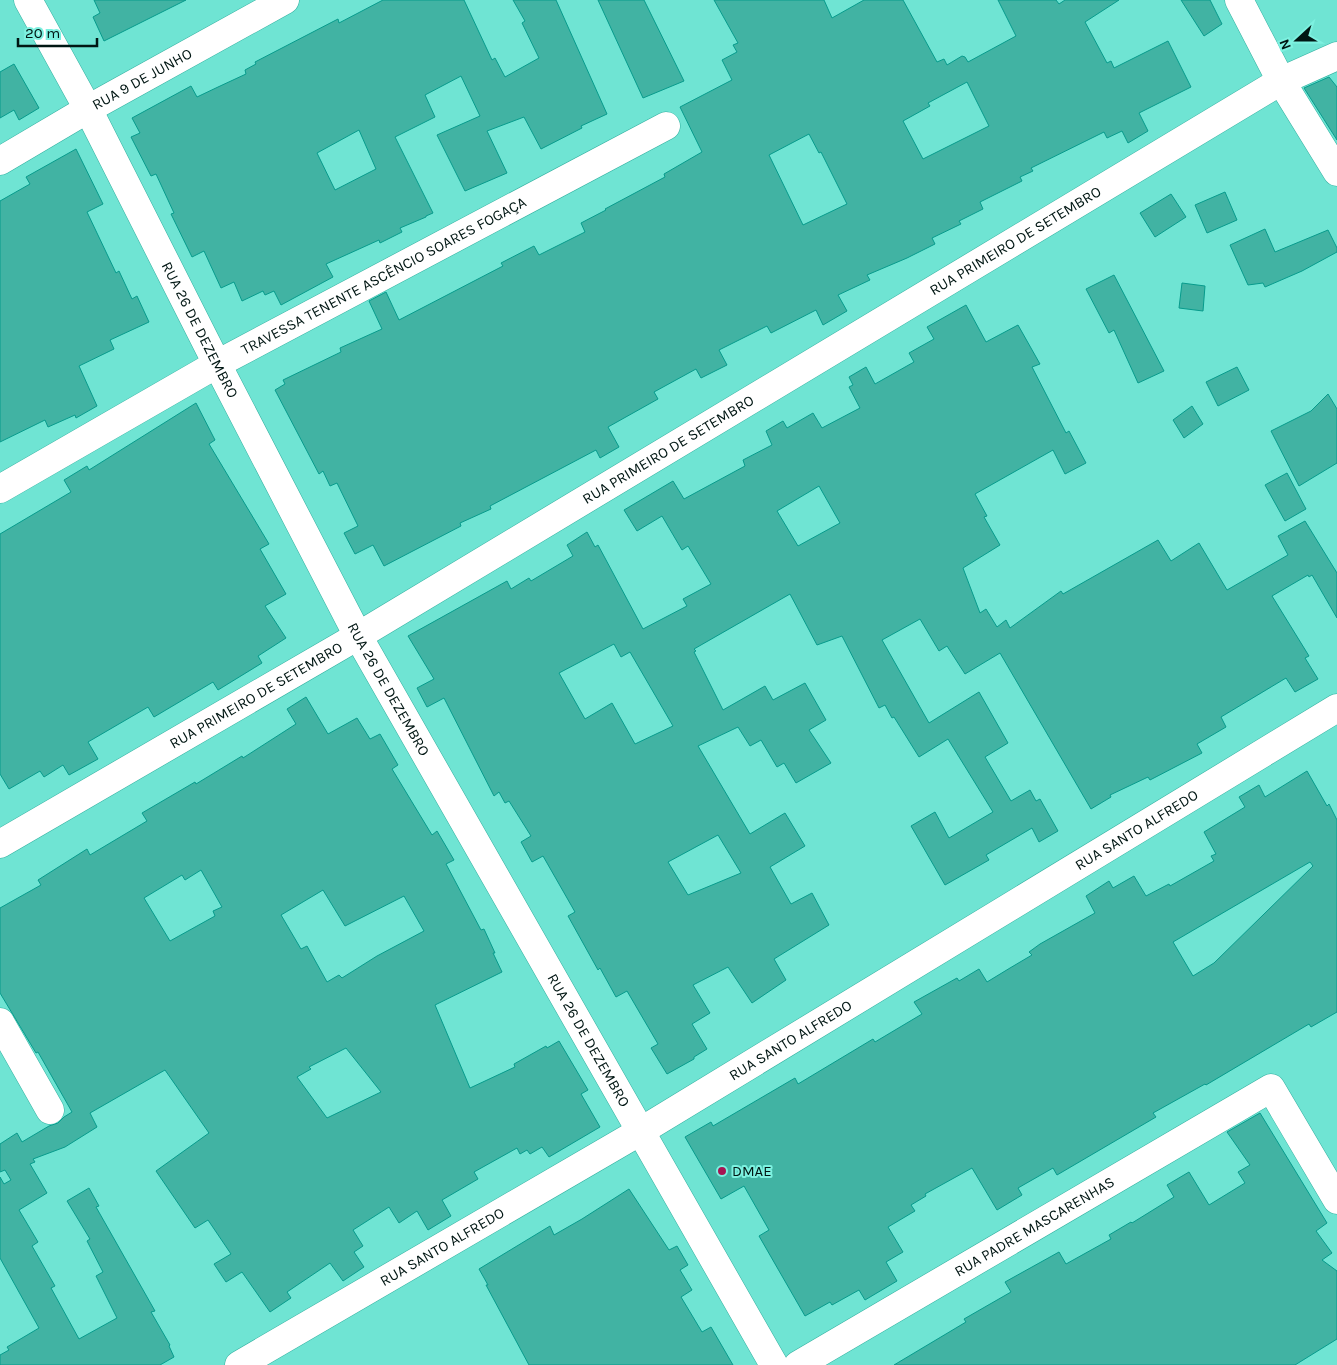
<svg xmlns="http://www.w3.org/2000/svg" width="1337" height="1365" font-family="Karla,sans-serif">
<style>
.building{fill:#41b3a3;stroke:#079b8c;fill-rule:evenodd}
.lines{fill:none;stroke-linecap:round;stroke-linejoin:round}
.minor-casing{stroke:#32b0a0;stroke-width:29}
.minor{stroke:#fff;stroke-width:28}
.poi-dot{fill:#a61453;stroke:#7df1e0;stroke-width:2}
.labels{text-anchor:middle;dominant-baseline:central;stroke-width:4;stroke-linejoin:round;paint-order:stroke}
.street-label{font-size:15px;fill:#001613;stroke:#7df1e0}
.poi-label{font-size:15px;fill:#001613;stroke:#7df1e0;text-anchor:start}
</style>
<rect width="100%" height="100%" fill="#6fe4d3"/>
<path class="building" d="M 94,0 L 186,0 L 104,41 L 93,17 L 100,13 Z
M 383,0 L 464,0 L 492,60 L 495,58 L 505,77 L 539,58 L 522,23 L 525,21 L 513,0 L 556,0 L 607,114 L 581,126 L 582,128 L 541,149 L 524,117 L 487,131 L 507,173 L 465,191 L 437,135 L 480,116 L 461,76 L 425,95 L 435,117 L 395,137 L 433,213 L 426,216 L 426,217 L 400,228 L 402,232 L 380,243 L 379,240 L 326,264 L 333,277 L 281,305 L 274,291 L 265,295 L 263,291 L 242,301 L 234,282 L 221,288 L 204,251 L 192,257 L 171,214 L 174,213 L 156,174 L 151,176 L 131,137 L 140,133 L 132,118 L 191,86 L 197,97 L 218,87 L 246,74 L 245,70 L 256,64 L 255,62 L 338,19 L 339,23 ZM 359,130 L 376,169 L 335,190 L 317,153 Z
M 598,0 L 644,0 L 684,81 L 643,98 Z
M 714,0 L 824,0 L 832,18 L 864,0 L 903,0 L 937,62 L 944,59 L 947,65 L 962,56 L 965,57 L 968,62 L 1016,36 L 998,0 L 1056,0 L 1059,4 L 1065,0 L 1119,0 L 1085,22 L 1107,63 L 1111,61 L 1114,68 L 1168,41 L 1191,87 L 1139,113 L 1148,131 L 1128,143 L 1122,131 L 1107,138 L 1104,132 L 1031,168 L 1033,171 L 1020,177 L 1022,181 L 980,202 L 983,209 L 959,221 L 961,224 L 932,238 L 935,244 L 907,258 L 867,275 L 870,280 L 838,295 L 847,311 L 823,325 L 816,310 L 771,333 L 767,326 L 719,350 L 727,365 L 701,378 L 696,369 L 654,392 L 658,399 L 608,427 L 619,447 L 600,458 L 596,450 L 490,506 L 491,509 L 460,523 L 461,526 L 384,566 L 373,545 L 355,554 L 344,533 L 358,526 L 337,483 L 330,486 L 323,471 L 319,474 L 275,390 L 285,384 L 283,380 L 341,352 L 340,348 L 382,329 L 369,301 L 386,292 L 399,320 L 503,266 L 501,263 L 534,246 L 539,255 L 585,232 L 581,223 L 606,210 L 605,209 L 665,177 L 664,174 L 702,152 L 680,107 L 732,80 L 722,60 L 737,52 L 733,45 L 738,43 ZM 967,82 L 989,126 L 923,159 L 903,121 L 930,106 L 928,103 ZM 809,134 L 819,153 L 821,152 L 847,204 L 803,225 L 769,155 Z
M 1181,0 L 1210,0 L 1222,24 L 1204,36 Z
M 14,64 L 39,108 L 19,120 L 14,110 L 0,118 L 0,72 Z
M 1329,77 L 1337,87 L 1337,140 L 1304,88 Z
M 76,149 L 103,204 L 87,212 L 116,273 L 119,271 L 132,299 L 137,296 L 149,322 L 110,340 L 114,349 L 79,366 L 97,406 L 76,418 L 75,415 L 48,427 L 45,420 L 0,442 L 0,201 L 30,184 L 26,177 Z
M 1225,192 L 1237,220 L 1207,233 L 1195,205 Z
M 1171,194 L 1186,217 L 1155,237 L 1140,213 Z
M 1265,229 L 1275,252 L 1328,230 L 1337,248 L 1337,252 L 1302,271 L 1265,287 L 1263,283 L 1248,285 L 1230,245 Z
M 1114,275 L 1164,371 L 1138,383 L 1114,330 L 1109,333 L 1086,289 Z
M 1182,283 L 1205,286 L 1203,311 L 1179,308 Z
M 966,305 L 986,342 L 1018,325 L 1040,364 L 1032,367 L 1066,433 L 1069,431 L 1086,463 L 1065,474 L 1053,450 L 975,494 L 987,516 L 984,517 L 1000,545 L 963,568 L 980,613 L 986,609 L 997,627 L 1006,620 L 1010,628 L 1061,591 L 1063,594 L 1158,540 L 1171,561 L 1199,543 L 1227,590 L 1288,555 L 1278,536 L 1305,521 L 1337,573 L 1337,618 L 1312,575 L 1309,577 L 1308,575 L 1272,596 L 1309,656 L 1305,658 L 1318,679 L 1295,692 L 1286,678 L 1221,717 L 1226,727 L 1197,744 L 1202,753 L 1150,780 L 1148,777 L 1110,795 L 1111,797 L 1091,809 L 1000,653 L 965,674 L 947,646 L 939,651 L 920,619 L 882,640 L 929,723 L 979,692 L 1008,743 L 985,757 L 1011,801 L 1030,790 L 1036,801 L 1040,799 L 1058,831 L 1039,842 L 1032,828 L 986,855 L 989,860 L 945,885 L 911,826 L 935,812 L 949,838 L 993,812 L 948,739 L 919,757 L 894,717 L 892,718 L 885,705 L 879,708 L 842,636 L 817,645 L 790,594 L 694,649 L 696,651 L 694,652 L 723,710 L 765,686 L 773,700 L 805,683 L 826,720 L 809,730 L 831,763 L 796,783 L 784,763 L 777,767 L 761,740 L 750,746 L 738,727 L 698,746 L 750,834 L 785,813 L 805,846 L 770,867 L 791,904 L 812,893 L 829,925 L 774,959 L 786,980 L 752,1003 L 728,967 L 693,985 L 710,1013 L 692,1024 L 707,1049 L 694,1057 L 694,1059 L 667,1074 L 651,1048 L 658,1044 L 627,991 L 616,997 L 600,968 L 598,970 L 568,916 L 575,912 L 543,856 L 532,862 L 521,842 L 531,836 L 509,801 L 505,803 L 499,792 L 494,796 L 444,698 L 427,707 L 417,688 L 434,679 L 408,636 L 507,581 L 511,589 L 529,578 L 531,581 L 573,556 L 567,545 L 587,532 L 595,547 L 598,545 L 643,629 L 687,606 L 683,599 L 711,584 L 688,546 L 682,550 L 662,516 L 637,531 L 624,510 L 673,481 L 684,499 L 745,466 L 743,460 L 772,445 L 766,431 L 783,421 L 787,428 L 813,413 L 822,428 L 860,408 L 849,387 L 853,385 L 849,377 L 866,367 L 875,384 L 914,362 L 909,353 L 934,339 L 927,327 ZM 819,486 L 840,523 L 798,546 L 777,511 ZM 614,644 L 621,657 L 630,652 L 673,726 L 635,744 L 612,703 L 585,719 L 559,673 ZM 718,835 L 741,873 L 688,895 L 668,862 Z
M 1237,367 L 1249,390 L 1218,406 L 1206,382 Z
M 1328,394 L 1337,409 L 1337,463 L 1299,486 L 1271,431 L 1311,411 Z
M 196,403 L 215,440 L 209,444 L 269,544 L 260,549 L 286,594 L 265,606 L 286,638 L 258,656 L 262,663 L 218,690 L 213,682 L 154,717 L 148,707 L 88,742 L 98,759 L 69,775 L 63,765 L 44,777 L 40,771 L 9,789 L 0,774 L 0,534 L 71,492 L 64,480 L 87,466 L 89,470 Z
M 1192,406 L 1203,424 L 1184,438 L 1173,420 Z
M 1287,473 L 1306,509 L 1285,521 L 1265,485 Z
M 306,697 L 328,734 L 357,718 L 370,739 L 380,734 L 398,765 L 392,769 L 432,835 L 437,831 L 454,860 L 446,864 L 481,930 L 484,929 L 495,953 L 493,953 L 502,972 L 435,1005 L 470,1088 L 515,1067 L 514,1064 L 546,1046 L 547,1048 L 559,1041 L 588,1090 L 581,1094 L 600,1127 L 549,1157 L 542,1147 L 530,1154 L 527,1150 L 520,1154 L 517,1148 L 474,1172 L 478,1179 L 442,1200 L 451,1216 L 428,1230 L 417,1211 L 399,1223 L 389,1207 L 353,1230 L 363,1246 L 354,1252 L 364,1267 L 343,1281 L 330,1263 L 287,1292 L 291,1298 L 270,1312 L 242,1272 L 226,1282 L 214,1264 L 231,1254 L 208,1220 L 195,1228 L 156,1171 L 209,1133 L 165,1070 L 90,1113 L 97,1127 L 65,1147 L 33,1159 L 35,1162 L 30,1164 L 47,1193 L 19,1210 L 38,1242 L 32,1246 L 55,1286 L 51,1288 L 79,1339 L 117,1318 L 96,1276 L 103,1272 L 87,1241 L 90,1239 L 67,1201 L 89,1188 L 99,1206 L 96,1207 L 155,1311 L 151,1312 L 170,1345 L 169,1346 L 174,1357 L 160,1365 L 0,1365 L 0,1355 L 9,1350 L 7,1347 L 39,1328 L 0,1258 L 0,1177 L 4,1184 L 11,1180 L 5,1170 L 0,1172 L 0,1144 L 17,1133 L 22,1142 L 49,1126 L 58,1123 L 64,1117 L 72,1112 L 38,1052 L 36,1053 L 0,993 L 0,908 L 41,885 L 38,880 L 87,849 L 90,855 L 147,821 L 142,813 L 195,782 L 196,784 L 242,756 L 243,758 L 296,724 L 287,709 ZM 201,870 L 222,907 L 213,911 L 215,916 L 170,941 L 144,898 L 182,875 L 185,880 ZM 323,890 L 345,926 L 404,896 L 424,931 L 377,956 L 342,978 L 339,975 L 327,982 L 307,946 L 301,949 L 281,915 ZM 346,1048 L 381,1092 L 327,1118 L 297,1077 L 311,1069 L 309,1067 Z
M 1307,771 L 1327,806 L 1329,804 L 1337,820 L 1337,1012 L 1311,1027 L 1309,1024 L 1206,1085 L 1205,1084 L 1153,1113 L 1156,1117 L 1057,1175 L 1053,1168 L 1018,1188 L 1022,1195 L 997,1210 L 972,1168 L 925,1194 L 926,1196 L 911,1205 L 915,1211 L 888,1227 L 903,1252 L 886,1262 L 897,1281 L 865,1300 L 859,1290 L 832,1305 L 830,1302 L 805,1316 L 759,1236 L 769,1230 L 744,1186 L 721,1199 L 685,1137 L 711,1122 L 713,1126 L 795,1078 L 798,1084 L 873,1039 L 875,1042 L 922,1014 L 914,1002 L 957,978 L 959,981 L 979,969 L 987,982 L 1010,968 L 1032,955 L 1029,952 L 1040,944 L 1095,913 L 1086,896 L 1109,881 L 1113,888 L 1134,876 L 1146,896 L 1169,884 L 1170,886 L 1214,861 L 1211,856 L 1216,854 L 1204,832 L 1245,807 L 1239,797 L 1259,785 L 1265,797 ZM 1310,862 L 1313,866 L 1214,963 L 1193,976 L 1173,942 Z
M 1260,1113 L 1327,1223 L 1316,1231 L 1332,1253 L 1322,1260 L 1337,1271 L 1337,1339 L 1295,1365 L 894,1365 L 966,1322 L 964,1319 L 1011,1292 L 1005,1282 L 1059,1252 L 1066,1264 L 1111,1239 L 1109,1235 L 1131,1222 L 1132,1223 L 1174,1197 L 1167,1185 L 1189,1172 L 1209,1205 L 1245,1183 L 1238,1172 L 1250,1165 L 1227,1132 Z
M 629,1189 L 669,1250 L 677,1246 L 688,1265 L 680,1270 L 692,1290 L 681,1297 L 702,1332 L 711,1327 L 733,1365 L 529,1365 L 486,1285 L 488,1285 L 479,1269 L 550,1226 L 554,1235 L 582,1219 Z"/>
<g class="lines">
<defs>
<g id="minor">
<path id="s1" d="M 28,0 L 88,109 L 217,364 L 358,636 L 774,1365"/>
<path d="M 1239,0 L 1281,81 L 1337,172"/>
<path id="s2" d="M 0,161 L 88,109 L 285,0"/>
<path id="s3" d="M 0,489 L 217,364 L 666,126"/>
<path id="s4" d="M 0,844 L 358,636 L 1281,81 L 1337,56"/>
<path d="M 0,1022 L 50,1110"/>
<path id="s5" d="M 239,1365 L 641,1131 L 1337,708"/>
<path id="s6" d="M 798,1365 L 1271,1088 L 1337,1200"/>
</g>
</defs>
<use href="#minor" class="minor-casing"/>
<use href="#minor" class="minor"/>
</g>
<circle class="poi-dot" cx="722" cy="1171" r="5"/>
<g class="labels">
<g class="street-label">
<text stroke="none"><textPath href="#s2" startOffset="164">RUA 9 DE JUNHO</textPath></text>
<text stroke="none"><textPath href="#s4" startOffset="1181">RUA PRIMEIRO DE SETEMBRO</textPath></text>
<text stroke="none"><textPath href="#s3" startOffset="439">TRAVESSA TENENTE ASCÊNCIO SOARES FOGAÇA</textPath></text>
<text stroke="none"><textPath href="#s1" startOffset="372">RUA 26 DE DEZEMBRO</textPath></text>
<text stroke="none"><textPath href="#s4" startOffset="776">RUA PRIMEIRO DE SETEMBRO</textPath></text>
<text stroke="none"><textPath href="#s1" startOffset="778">RUA 26 DE DEZEMBRO</textPath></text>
<text stroke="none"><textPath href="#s4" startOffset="296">RUA PRIMEIRO DE SETEMBRO</textPath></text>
<text stroke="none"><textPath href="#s5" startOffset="1045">RUA SANTO ALFREDO</textPath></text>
<text stroke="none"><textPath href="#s5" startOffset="640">RUA SANTO ALFREDO</textPath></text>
<text stroke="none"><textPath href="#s1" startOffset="1182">RUA 26 DE DEZEMBRO</textPath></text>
<text stroke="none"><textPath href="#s6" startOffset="274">RUA PADRE MASCARENHAS</textPath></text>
<text stroke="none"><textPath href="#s5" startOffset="235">RUA SANTO ALFREDO</textPath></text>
</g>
<g class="poi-label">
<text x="732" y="1171">DMAE</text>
</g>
</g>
<g transform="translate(1297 40) rotate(249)" stroke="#7df1e0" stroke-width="4" paint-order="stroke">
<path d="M0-4L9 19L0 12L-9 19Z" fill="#001613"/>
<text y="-8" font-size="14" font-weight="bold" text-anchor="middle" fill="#001613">N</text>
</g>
<path d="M18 38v8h79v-8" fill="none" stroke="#001613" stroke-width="2.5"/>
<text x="25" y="38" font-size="15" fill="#001613" stroke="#7df1e0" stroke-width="4" paint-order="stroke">20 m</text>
</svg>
